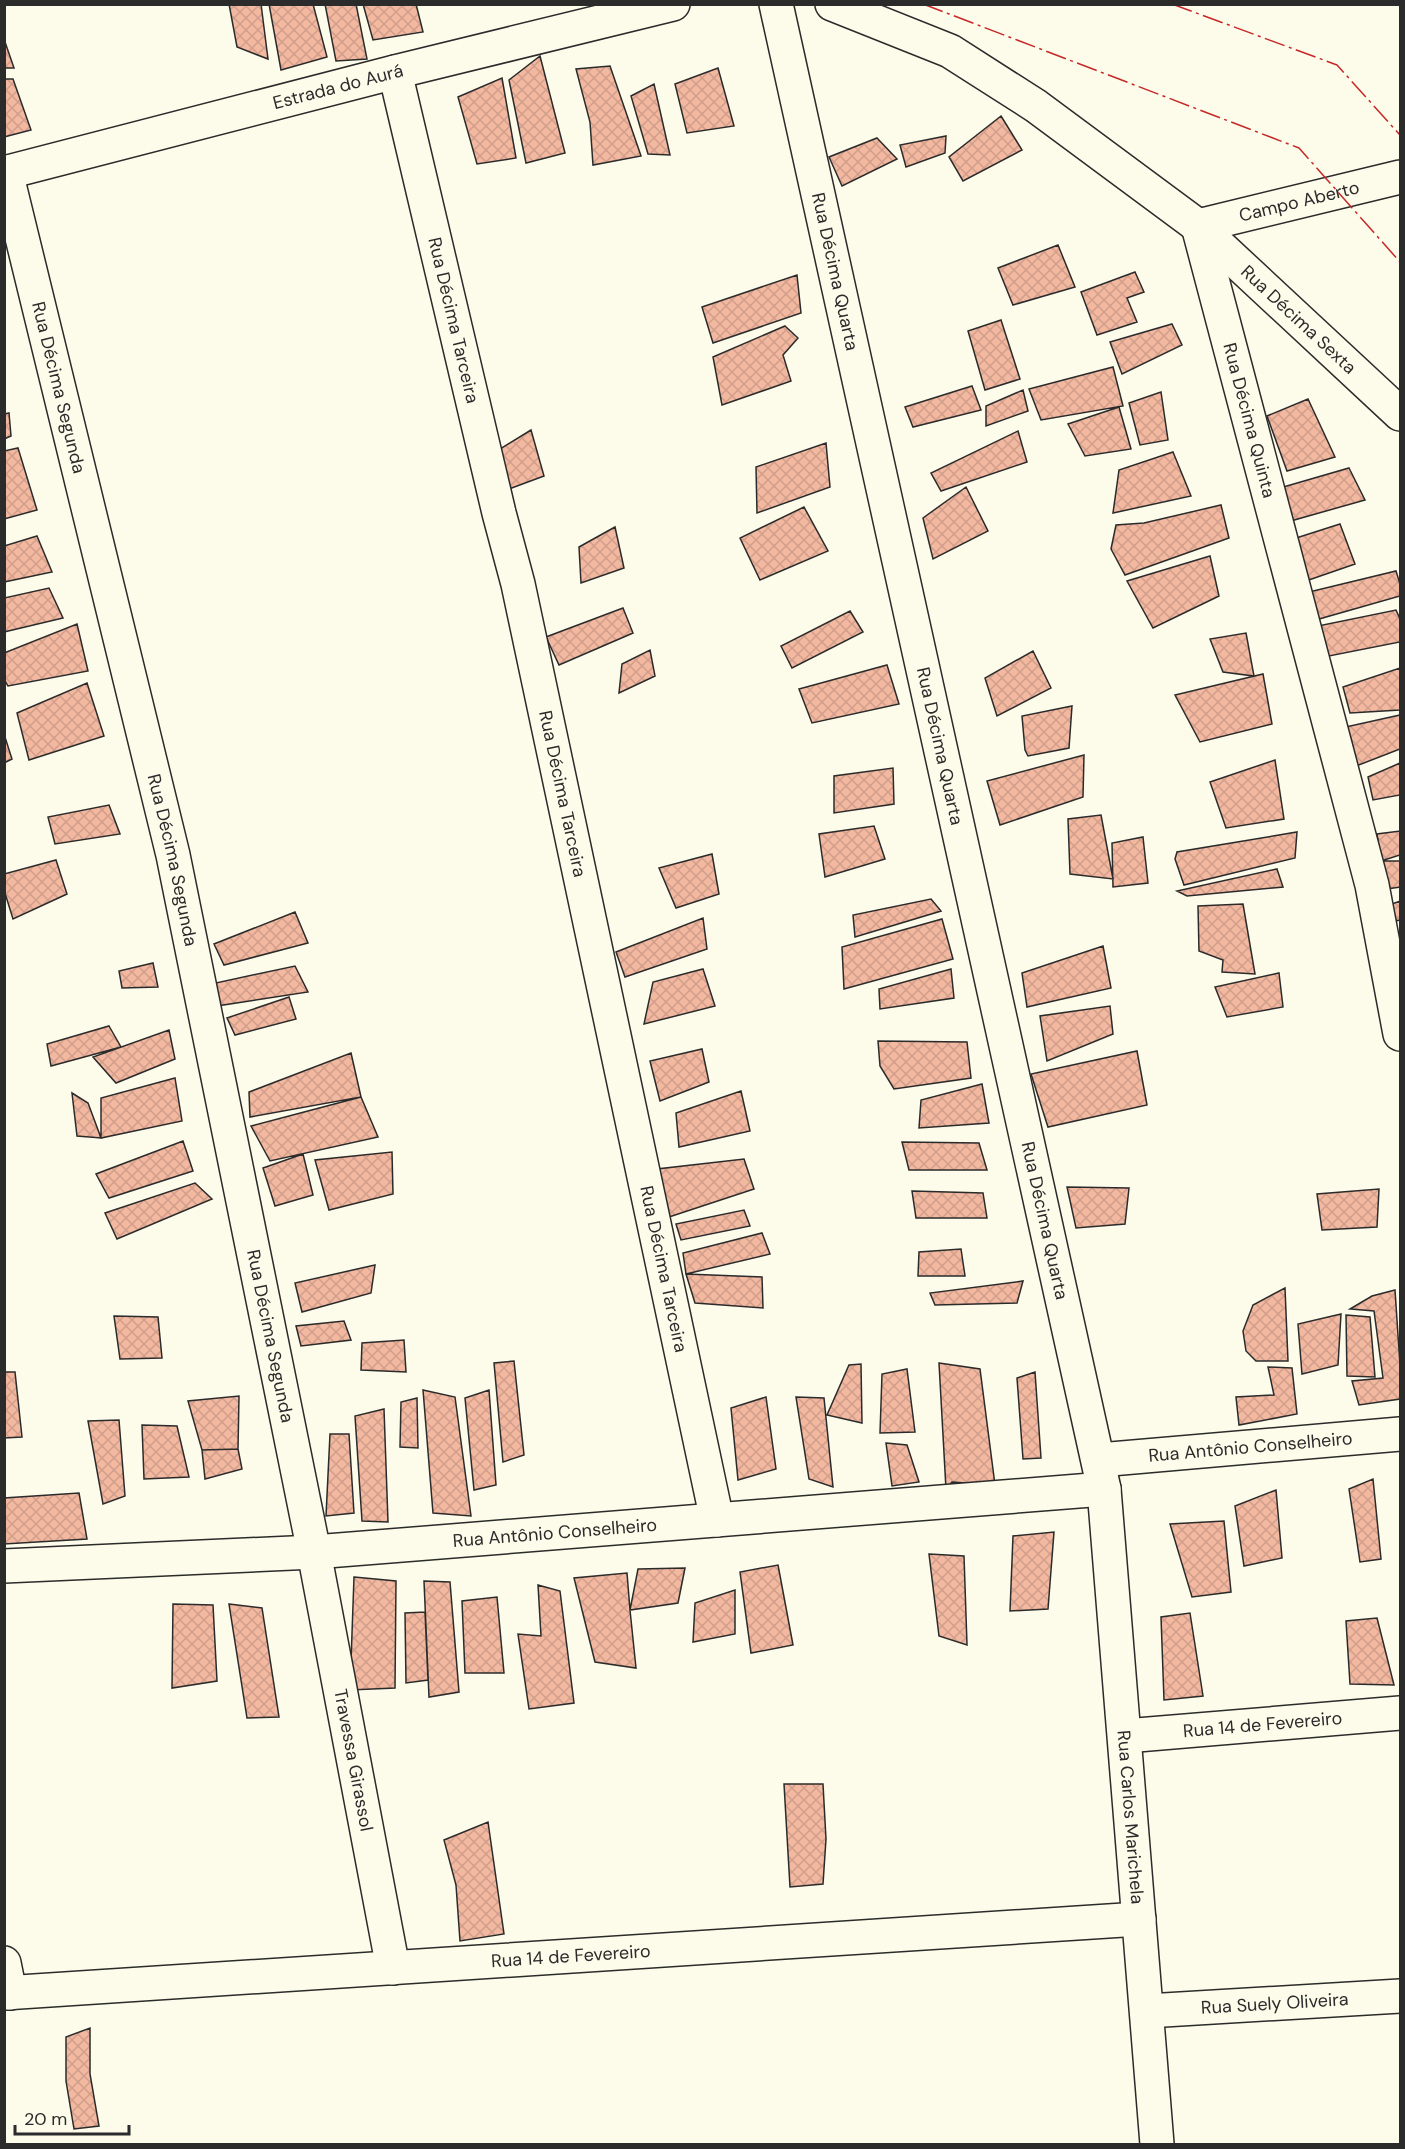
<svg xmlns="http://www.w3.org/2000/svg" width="1405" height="2149" font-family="'DM Sans',sans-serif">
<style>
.building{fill:url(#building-cross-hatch);stroke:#2b2b2b;stroke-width:1.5}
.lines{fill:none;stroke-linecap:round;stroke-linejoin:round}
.minor-casing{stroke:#2b2b2b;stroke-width:36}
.minor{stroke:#fdfbea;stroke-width:33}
.power{stroke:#c62828;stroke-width:1.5;stroke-dasharray:21 4.5 3 4.5;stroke-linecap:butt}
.labels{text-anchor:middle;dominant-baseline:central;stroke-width:4.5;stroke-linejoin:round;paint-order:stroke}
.street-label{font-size:18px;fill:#2b2b2b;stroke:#fdfbea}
</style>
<defs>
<pattern id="building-cross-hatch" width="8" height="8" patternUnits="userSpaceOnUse" patternTransform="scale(1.5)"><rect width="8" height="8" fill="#f2b8a0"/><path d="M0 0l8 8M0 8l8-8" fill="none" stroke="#d09e8a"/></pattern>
</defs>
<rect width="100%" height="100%" fill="#fdfbea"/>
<path class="building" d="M 229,4 L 261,4 L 268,59 L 237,47 Z
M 269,4 L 313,4 L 327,57 L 281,70 Z
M 325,4 L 356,4 L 367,59 L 336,61 Z
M 363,4 L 416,4 L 423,32 L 373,40 Z
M 4,39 L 14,68 L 4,68 Z
M 540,56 L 565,153 L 526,163 L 509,80 Z
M 610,66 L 641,156 L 593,165 L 590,122 L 576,69 Z
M 718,68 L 734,126 L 687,133 L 675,84 Z
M 502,78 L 516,158 L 477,164 L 458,97 Z
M 4,79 L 13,79 L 31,130 L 4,137 Z
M 654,84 L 670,155 L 648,154 L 631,96 Z
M 1001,116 L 1022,150 L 963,181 L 949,157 Z
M 946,136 L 945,153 L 906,167 L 900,145 Z
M 877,138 L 897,159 L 842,186 L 829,157 Z
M 1058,245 L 1075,287 L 1013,305 L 998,268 Z
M 1135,272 L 1144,292 L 1127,298 L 1137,322 L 1097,335 L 1081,292 Z
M 797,275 L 801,313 L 713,343 L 702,307 Z
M 1001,320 L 1020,379 L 985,390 L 968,331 Z
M 1172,324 L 1182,345 L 1122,374 L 1110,342 Z
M 785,326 L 798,338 L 783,355 L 791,381 L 722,405 L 713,357 Z
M 1113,367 L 1123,406 L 1041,420 L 1029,389 Z
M 972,386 L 981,410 L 913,427 L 905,407 Z
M 1023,390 L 1028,411 L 986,426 L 986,406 Z
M 1161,392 L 1168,440 L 1140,445 L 1129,403 Z
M 1308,399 L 1335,457 L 1287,471 L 1267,416 Z
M 1119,407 L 1131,449 L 1085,456 L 1068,424 Z
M 9,413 L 11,436 L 4,439 L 4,414 Z
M 531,430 L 544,476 L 509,489 L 495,452 Z
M 1018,431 L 1027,462 L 941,491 L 931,473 Z
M 826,443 L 830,487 L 757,513 L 756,467 Z
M 18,448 L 37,510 L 4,519 L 4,451 Z
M 1173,452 L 1191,496 L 1113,513 L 1119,470 Z
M 1349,468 L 1365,500 L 1287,522 L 1273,490 Z
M 966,487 L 988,531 L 933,559 L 923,518 Z
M 1221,505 L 1229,538 L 1125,575 L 1111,549 L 1116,525 L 1144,523 Z
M 804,507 L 828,551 L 760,580 L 740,538 Z
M 1340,524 L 1355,564 L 1303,582 L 1293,539 Z
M 615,527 L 624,568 L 581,583 L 579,547 Z
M 37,536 L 52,572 L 4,582 L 4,546 Z
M 1210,556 L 1219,596 L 1153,628 L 1127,581 Z
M 1396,571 L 1400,584 L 1400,596 L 1319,619 L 1309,592 Z
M 49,588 L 63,618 L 4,632 L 4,598 Z
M 623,608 L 633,633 L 559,665 L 546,637 Z
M 1396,610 L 1400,619 L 1400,642 L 1324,657 L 1313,627 Z
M 850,611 L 863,632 L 792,668 L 781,646 Z
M 77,624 L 88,671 L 8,686 L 4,679 L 4,653 Z
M 1246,633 L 1254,676 L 1223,672 L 1210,639 Z
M 650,650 L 655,676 L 619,693 L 622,664 Z
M 1033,651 L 1051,688 L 997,716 L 985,678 Z
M 887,665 L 899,704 L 812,723 L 799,689 Z
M 1400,668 L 1400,710 L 1350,713 L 1343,687 Z
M 1263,674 L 1272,724 L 1200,742 L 1175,695 Z
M 87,683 L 104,736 L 29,760 L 17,713 Z
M 1072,706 L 1069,748 L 1028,756 L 1025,750 L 1022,716 Z
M 1400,715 L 1400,749 L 1351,768 L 1341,728 Z
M 4,734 L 12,759 L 4,763 Z
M 1084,755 L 1083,797 L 1000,825 L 987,781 Z
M 1275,760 L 1284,819 L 1226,828 L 1210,782 Z
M 1400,763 L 1400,795 L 1373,800 L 1368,777 Z
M 893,768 L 894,804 L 834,813 L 834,776 Z
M 109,805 L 120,834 L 55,844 L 48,817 Z
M 1101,815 L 1113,879 L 1070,874 L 1068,819 Z
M 874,826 L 885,859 L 825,877 L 819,834 Z
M 1400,831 L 1400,855 L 1381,861 L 1377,834 Z
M 1297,832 L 1295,858 L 1184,885 L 1175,859 L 1177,852 Z
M 1143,837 L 1148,883 L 1113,887 L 1112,843 Z
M 712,854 L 719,894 L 676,908 L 659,868 Z
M 56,860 L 67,894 L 13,919 L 4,890 L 4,874 Z
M 1381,861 L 1400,861 L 1400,887 L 1387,889 Z
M 1277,869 L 1283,887 L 1187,896 L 1177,891 Z
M 931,899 L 941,911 L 855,937 L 853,915 Z
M 1400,901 L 1400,920 L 1396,921 L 1392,904 Z
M 1243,904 L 1255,974 L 1222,972 L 1223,960 L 1199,951 L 1198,906 Z
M 295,912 L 308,943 L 224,965 L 214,944 Z
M 703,918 L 707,949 L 625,977 L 616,952 Z
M 942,919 L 953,959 L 844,989 L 842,947 Z
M 1103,946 L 1111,988 L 1027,1007 L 1022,973 Z
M 153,963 L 158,987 L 122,988 L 119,971 Z
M 295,966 L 308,992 L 210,1007 L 211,984 Z
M 703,969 L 715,1006 L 644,1024 L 653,982 Z
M 951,969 L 954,998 L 880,1009 L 879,989 Z
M 1279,973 L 1283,1007 L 1227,1017 L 1215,987 Z
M 289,997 L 296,1019 L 235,1035 L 227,1018 Z
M 1110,1006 L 1113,1034 L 1047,1061 L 1040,1016 Z
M 109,1026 L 121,1047 L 51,1066 L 47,1044 Z
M 169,1030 L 175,1059 L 116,1083 L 93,1057 Z
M 878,1041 L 967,1042 L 971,1078 L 894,1089 L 880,1066 Z
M 702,1049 L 709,1082 L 660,1101 L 650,1061 Z
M 1137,1051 L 1147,1105 L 1048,1127 L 1031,1074 Z
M 351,1053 L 361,1097 L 250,1117 L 249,1092 Z
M 175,1078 L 182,1121 L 101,1138 L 101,1098 Z
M 982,1084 L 989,1123 L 919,1128 L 921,1100 Z
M 741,1091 L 750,1131 L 679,1147 L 676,1113 Z
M 72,1093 L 88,1103 L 101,1138 L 77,1136 Z
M 361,1097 L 378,1137 L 270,1161 L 251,1126 Z
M 183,1141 L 193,1171 L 109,1198 L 96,1174 Z
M 902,1142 L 979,1143 L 987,1170 L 909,1170 Z
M 392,1152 L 393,1194 L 329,1210 L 315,1160 Z
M 303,1154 L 313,1195 L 275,1206 L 263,1168 Z
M 744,1159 L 754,1189 L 666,1218 L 657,1169 Z
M 195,1183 L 212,1199 L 117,1239 L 105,1213 Z
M 1067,1187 L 1129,1188 L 1125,1224 L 1076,1228 Z
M 1379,1189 L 1377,1227 L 1322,1230 L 1317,1194 Z
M 912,1191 L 983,1193 L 987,1218 L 916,1218 Z
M 744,1210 L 750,1226 L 681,1240 L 676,1224 Z
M 762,1233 L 770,1254 L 686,1274 L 683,1253 Z
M 961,1249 L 965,1276 L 918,1276 L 919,1252 Z
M 375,1265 L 371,1293 L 302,1312 L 295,1283 Z
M 686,1274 L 762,1277 L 763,1308 L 695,1303 Z
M 1023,1281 L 1017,1303 L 935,1305 L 930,1293 Z
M 1285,1288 L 1288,1361 L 1256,1361 L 1246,1351 L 1243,1331 L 1253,1305 Z
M 1395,1290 L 1400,1365 L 1400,1399 L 1359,1405 L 1352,1381 L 1383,1378 L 1374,1311 L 1350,1309 L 1372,1296 Z
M 1341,1314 L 1338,1365 L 1302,1374 L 1298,1324 Z
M 1346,1315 L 1370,1317 L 1375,1377 L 1347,1376 Z
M 114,1316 L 158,1317 L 162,1358 L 120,1359 Z
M 344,1321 L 351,1340 L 301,1346 L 296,1326 Z
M 404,1340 L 406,1372 L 361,1370 L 362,1343 Z
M 514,1361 L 524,1455 L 503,1462 L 494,1363 Z
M 939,1363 L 980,1369 L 995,1485 L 952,1482 L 946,1489 Z
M 861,1364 L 862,1423 L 827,1415 L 849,1365 Z
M 1268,1367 L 1292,1368 L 1297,1414 L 1239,1425 L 1236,1397 L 1274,1395 Z
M 907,1369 L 915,1432 L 880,1433 L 882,1374 Z
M 4,1372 L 15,1372 L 22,1437 L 4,1438 Z
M 1035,1372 L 1041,1458 L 1023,1459 L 1017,1378 Z
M 423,1390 L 455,1397 L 471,1516 L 433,1513 Z
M 489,1390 L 496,1485 L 474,1490 L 465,1398 Z
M 239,1396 L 238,1449 L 202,1450 L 188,1401 Z
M 766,1397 L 776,1469 L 738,1480 L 731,1408 Z
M 796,1397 L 824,1398 L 833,1487 L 809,1479 Z
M 417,1398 L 418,1448 L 400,1447 L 401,1402 Z
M 384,1409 L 388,1522 L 362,1521 L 355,1416 Z
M 119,1420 L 125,1496 L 103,1504 L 88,1421 Z
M 142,1425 L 177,1426 L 189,1477 L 144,1479 Z
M 330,1434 L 349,1434 L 354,1513 L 326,1516 Z
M 886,1443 L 907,1445 L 919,1482 L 892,1486 Z
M 238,1449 L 242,1469 L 205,1479 L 202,1450 Z
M 1373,1479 L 1381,1559 L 1360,1562 L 1349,1489 Z
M 1276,1490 L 1282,1558 L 1244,1566 L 1235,1506 Z
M 79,1493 L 87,1539 L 4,1544 L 4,1498 Z
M 1224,1521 L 1231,1592 L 1192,1597 L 1170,1524 Z
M 1054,1532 L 1048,1609 L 1010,1611 L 1013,1536 Z
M 929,1554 L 964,1556 L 967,1645 L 939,1636 Z
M 778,1565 L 793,1645 L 751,1653 L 740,1572 Z
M 685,1568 L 678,1603 L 630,1610 L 638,1569 Z
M 627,1573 L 630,1610 L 636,1668 L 595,1662 L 574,1578 Z
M 354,1577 L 396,1581 L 395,1688 L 350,1690 Z
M 424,1581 L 450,1582 L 459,1692 L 429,1697 Z
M 538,1585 L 560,1591 L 574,1703 L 529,1709 L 518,1634 L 541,1636 Z
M 735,1590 L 735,1634 L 693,1642 L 695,1603 Z
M 497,1597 L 504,1673 L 465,1673 L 462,1601 Z
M 173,1604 L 213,1605 L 217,1681 L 172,1688 Z
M 229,1604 L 262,1608 L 279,1717 L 247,1718 Z
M 425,1612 L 428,1680 L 406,1683 L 405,1613 Z
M 1190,1613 L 1203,1696 L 1164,1700 L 1161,1617 Z
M 1377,1618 L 1394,1685 L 1350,1684 L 1346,1621 Z
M 784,1784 L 823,1784 L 826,1839 L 823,1884 L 790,1887 Z
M 488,1822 L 504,1934 L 460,1941 L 456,1885 L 444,1840 Z
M 90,2028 L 90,2074 L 99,2126 L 74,2129 L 66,2081 L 66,2037 Z"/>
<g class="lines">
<defs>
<g id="minor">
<path id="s1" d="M 776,4 L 1104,1489 L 1157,2144"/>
<path id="s2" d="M 832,4 L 950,51 L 1036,106 L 1198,226 L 1400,414"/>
<path id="s3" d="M 395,72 L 499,513 L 518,584 L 717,1520"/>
<path id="s4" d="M 6,172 L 173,855 L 314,1552 L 393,1968"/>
<path id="s5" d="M 4,173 L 395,72 L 673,4"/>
<path id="s6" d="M 1198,226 L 1372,885 L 1400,1034"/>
<path id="s7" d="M 1198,226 L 1400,177"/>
<path id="s8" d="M 1099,1460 L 1400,1434"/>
<path id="s9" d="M 4,1566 L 314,1552 L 1104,1489"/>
<path id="s10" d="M 1125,1736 L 1400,1713"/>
<path d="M 4,1963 L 10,1993"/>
<path id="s11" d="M 4,1993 L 1139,1919"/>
<path id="s12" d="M 1147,2011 L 1400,1996"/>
</g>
</defs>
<use href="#minor" class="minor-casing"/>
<use href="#minor" class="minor"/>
<path class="power" d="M 923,4 L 1299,148 L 1400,262
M 1172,4 L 1337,65 L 1400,135"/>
</g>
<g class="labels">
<g class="street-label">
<text stroke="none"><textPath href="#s5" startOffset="345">Estrada do Aurá</textPath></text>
<text stroke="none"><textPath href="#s7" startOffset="104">Campo Aberto</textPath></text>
<text stroke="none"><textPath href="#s1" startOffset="274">Rua Décima Quarta</textPath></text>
<text stroke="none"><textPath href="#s2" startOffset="568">Rua Décima Sexta</textPath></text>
<text stroke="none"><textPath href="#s3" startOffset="255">Rua Décima Tarceira</textPath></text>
<text stroke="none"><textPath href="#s4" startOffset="222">Rua Décima Segunda</textPath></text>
<text stroke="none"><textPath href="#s6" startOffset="201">Rua Décima Quinta</textPath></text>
<text stroke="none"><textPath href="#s1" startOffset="760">Rua Décima Quarta</textPath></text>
<text stroke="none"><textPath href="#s3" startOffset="741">Rua Décima Tarceira</textPath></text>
<text stroke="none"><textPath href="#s4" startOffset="708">Rua Décima Segunda</textPath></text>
<text stroke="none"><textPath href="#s1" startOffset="1246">Rua Décima Quarta</textPath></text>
<text stroke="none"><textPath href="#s3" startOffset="1227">Rua Décima Tarceira</textPath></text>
<text stroke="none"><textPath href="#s4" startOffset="1194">Rua Décima Segunda</textPath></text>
<text stroke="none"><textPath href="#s8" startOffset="152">Rua Antônio Conselheiro</textPath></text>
<text stroke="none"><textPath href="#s9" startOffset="552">Rua Antônio Conselheiro</textPath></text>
<text stroke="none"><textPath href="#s10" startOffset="138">Rua 14 de Fevereiro</textPath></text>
<text stroke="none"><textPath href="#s4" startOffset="1626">Travessa Girassol</textPath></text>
<text stroke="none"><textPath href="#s1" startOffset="1850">Rua Carlos Marichela</textPath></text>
<text stroke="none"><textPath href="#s11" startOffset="568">Rua 14 de Fevereiro</textPath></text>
<text stroke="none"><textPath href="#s12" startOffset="128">Rua Suely Oliveira</textPath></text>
</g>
</g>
<rect width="1405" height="2149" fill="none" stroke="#2b2b2b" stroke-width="12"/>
<path d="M15 2125v9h114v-9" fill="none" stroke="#2b2b2b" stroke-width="3"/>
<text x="24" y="2125" font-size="18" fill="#2b2b2b" stroke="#fdfbea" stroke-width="4.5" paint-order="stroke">20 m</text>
</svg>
